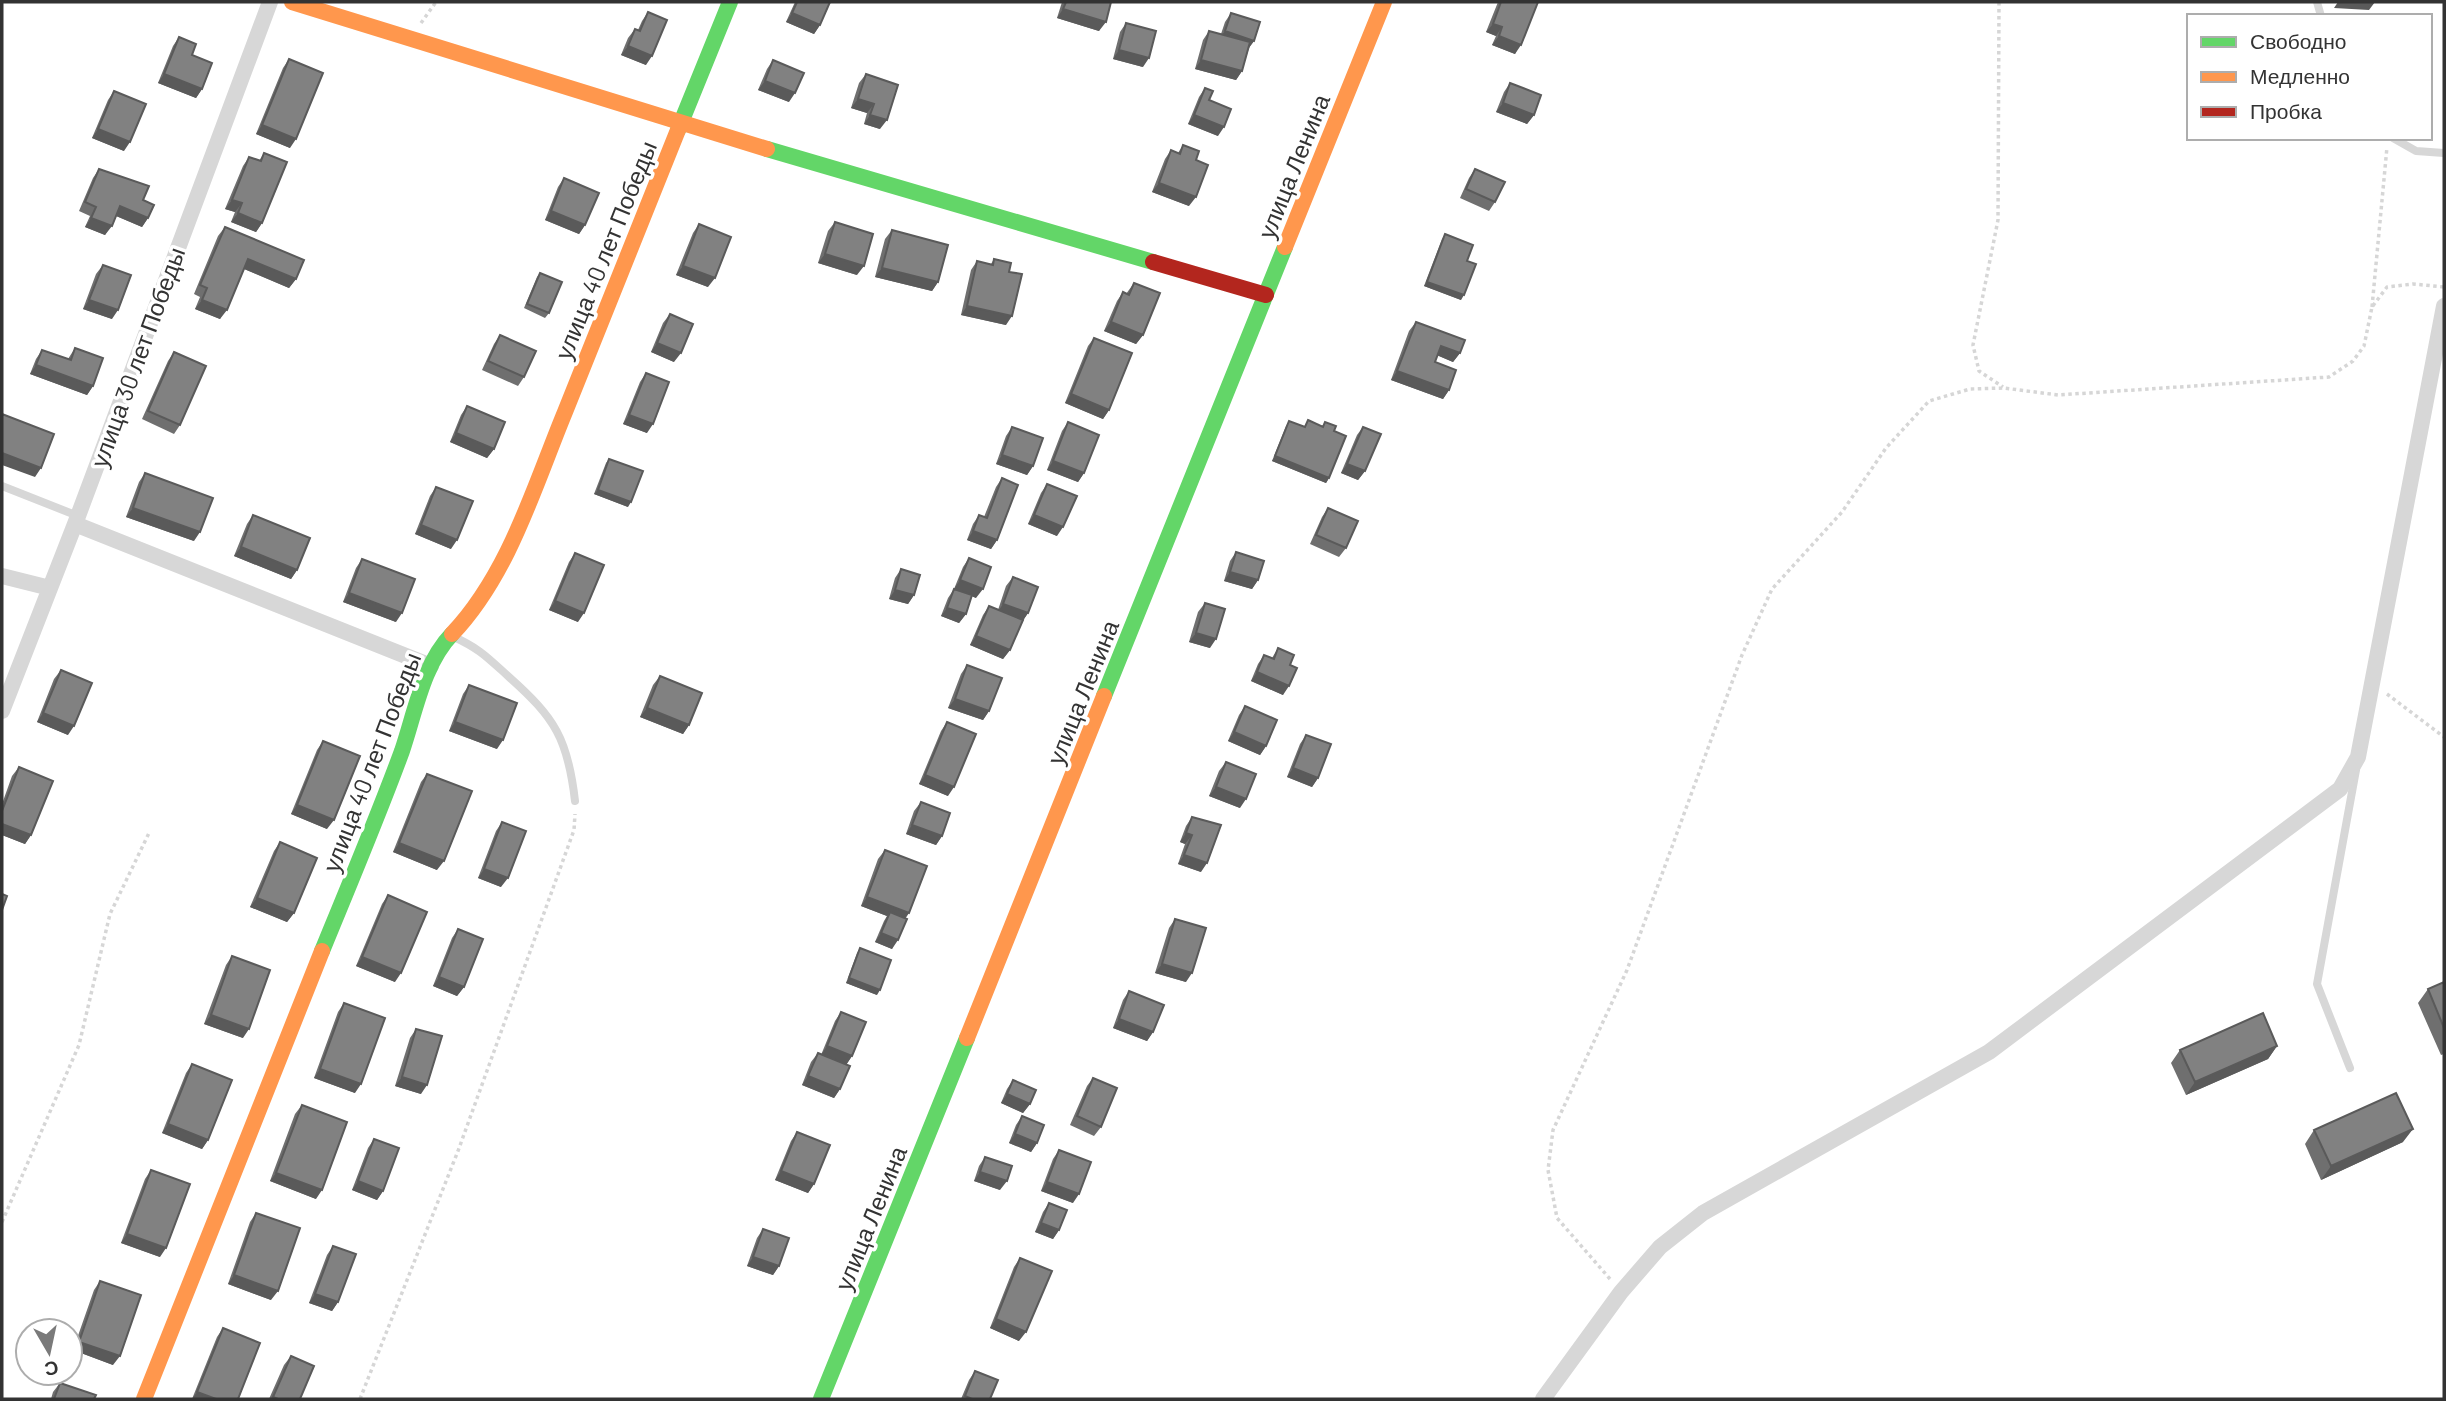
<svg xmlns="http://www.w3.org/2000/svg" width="2446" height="1401" font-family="Barlow,sans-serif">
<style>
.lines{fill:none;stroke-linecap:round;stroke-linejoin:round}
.path{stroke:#d6d6d6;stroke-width:3.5;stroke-dasharray:3.5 3.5;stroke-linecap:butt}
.lane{stroke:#d7d7d7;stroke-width:8}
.street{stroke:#d7d7d7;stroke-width:16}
.fast{stroke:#63d668;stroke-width:16}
.slow{stroke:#ff974d;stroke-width:16}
.jam{stroke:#b3261e;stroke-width:16}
.wall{fill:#6f6f6f}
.shaded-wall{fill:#5a5a5a}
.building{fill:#818181;stroke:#5a5a5a;stroke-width:2}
.labels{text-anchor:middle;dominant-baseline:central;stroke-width:7;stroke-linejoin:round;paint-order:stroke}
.street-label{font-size:24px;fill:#333;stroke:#fff}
</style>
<rect width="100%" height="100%" fill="#fff"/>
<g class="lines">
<path class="path" d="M 1999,2 L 1998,220 L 1973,345 L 1979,371 L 2003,387
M 421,23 L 436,2
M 2372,307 L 2387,147
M 2387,694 L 2444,737
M 2,1222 L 79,1045 L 110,914 L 149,833
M 1610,1279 L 1557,1218 L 1548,1170 L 1553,1130 L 1627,970 L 1742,655 L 1772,589 L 1842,512 L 1886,448 L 1929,401 L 1970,389 L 2004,388 L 2058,395 L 2329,377 L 2353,361 L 2364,346 L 2372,307 L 2387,287 L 2413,284 L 2444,287
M 360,1399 L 458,1151 L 574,830 L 575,814"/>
<path class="lane" d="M 2317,2 L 2321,16
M 2393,138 L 2416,151 L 2444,153
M 2,486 L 78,516
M 452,636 C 480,649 486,656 509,677 C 555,718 568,739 575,801
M 2350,1068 L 2317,984 L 2356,770"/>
<path class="street" d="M 75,524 L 431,666
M 2,576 L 50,588
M 2,711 L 75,524 L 270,2
M 1543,1399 L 1621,1292 L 1660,1247 L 1703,1213 L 1989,1052 L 2340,789 L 2358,757 L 2444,306"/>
<path class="fast" d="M 678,130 L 730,2
M 767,149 L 1153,262
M 1104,696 L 1285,247
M 322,951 C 349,885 377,819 402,751 C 415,713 423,664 452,634
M 821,1399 L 967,1038"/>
<path class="slow" d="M 292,2 L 767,149
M 1285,247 L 1384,2
M 452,634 C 509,574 534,487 565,412 C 603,318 640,224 678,130
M 967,1038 L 1104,696
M 144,1399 L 322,951"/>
<path class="jam" d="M 1153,262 L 1266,295"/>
</g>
<path class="wall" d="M 795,2 L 797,2 L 820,25 L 814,34 L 786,22 Z
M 1062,2 L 1110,2 L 1099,31 L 1057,18 Z
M 1498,2 L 1538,2 L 1515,54 L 1492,45 L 1496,36 L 1486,32 Z
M 648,12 L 646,65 L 621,55 L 628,38 L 635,29 L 638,30 L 642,21 Z
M 1231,13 L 1254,41 L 1249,48 L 1242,71 L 1236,80 L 1195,69 L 1203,40 L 1209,31 L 1221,34 L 1225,22 Z
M 1126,23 L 1143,67 L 1113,59 L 1120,32 Z
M 179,37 L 192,55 L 202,89 L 196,98 L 158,83 L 173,46 Z
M 289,59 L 290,148 L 256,134 L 283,68 Z
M 773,60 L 789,102 L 758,90 L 767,69 Z
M 866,74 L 880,129 L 864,124 L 867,113 L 851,108 L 859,83 Z
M 1510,83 L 1534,115 L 1527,124 L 1496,112 L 1504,92 Z
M 1205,88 L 1209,100 L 1218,136 L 1188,124 L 1199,97 Z
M 114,91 L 124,151 L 92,138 L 108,100 Z
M 1183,145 L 1189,206 L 1152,192 L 1165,159 L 1171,150 L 1178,153 Z
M 264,153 L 262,223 L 256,232 L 231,222 L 235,212 L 225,209 L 243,166 L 249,157 L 259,161 Z
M 99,169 L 143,200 L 148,218 L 142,227 L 116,216 L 105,235 L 85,227 L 90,216 L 79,211 L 93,178 Z
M 1475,169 L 1495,202 L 1489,211 L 1460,198 L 1469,178 Z
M 564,178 L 585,225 L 579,234 L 545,220 L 558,187 Z
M 835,222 L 857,275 L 818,263 L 828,231 Z
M 699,224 L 708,287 L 676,275 L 693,233 Z
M 225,227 L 296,279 L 289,288 L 244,269 L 220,319 L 195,309 L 200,297 L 194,294 L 218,236 Z
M 892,230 L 938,282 L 932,291 L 875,277 L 885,239 Z
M 1445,234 L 1467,261 L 1461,300 L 1424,286 L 1442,239 Z
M 994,259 L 1009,272 L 1006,325 L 961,315 L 971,270 L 977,261 L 991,264 Z
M 103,265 L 112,319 L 83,309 L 96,274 Z
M 540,273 L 549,313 L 545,318 L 524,308 L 537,277 Z
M 1134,283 L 1143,335 L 1136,344 L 1104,331 L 1117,301 L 1123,292 L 1126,294 Z
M 670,314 L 674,362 L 651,352 L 663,323 Z
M 1416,322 L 1460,353 L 1453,362 L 1437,355 L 1435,362 L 1449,390 L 1443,399 L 1391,380 L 1409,331 Z
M 500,335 L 524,377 L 518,386 L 482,370 L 494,344 Z
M 1094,338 L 1109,410 L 1103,419 L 1065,403 L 1088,346 Z
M 75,348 L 93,386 L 87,395 L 30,374 L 36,359 L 42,350 L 68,359 Z
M 174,352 L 180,425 L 174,434 L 142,419 L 168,361 Z
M 646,373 L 647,433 L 623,424 L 640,382 Z
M 467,406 L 494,449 L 487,458 L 450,442 L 461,415 Z
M 1308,420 L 1322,426 L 1325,422 L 1334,431 L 1329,478 L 1326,483 L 1272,461 L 1286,426 L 1289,421 L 1304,427 Z
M 1068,422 L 1084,473 L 1078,482 L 1047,470 L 1062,431 Z
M 1012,427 L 1033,466 L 1027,475 L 996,464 L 1006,436 Z
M 1363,427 L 1365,471 L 1358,480 L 1341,473 L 1357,435 Z
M 609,459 L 628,507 L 594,494 L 606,463 Z
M 145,473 L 194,541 L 126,517 L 139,482 Z
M 1002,478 L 997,540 L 991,549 L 967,540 L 973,524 L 979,515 L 984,517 L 996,487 Z
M 1047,484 L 1057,536 L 1028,524 L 1041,493 Z
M 436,487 L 451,549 L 415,534 L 430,496 Z
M 1328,508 L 1346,548 L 1339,557 L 1310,544 L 1322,517 Z
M 253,515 L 297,570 L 291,579 L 234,556 L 247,524 Z
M 1236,552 L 1258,580 L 1252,589 L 1224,581 L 1230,561 Z
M 575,553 L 578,622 L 549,610 L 569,562 Z
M 969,558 L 976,598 L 972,596 L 966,614 L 959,623 L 941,616 L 948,598 L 954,589 L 963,567 Z
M 362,559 L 396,622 L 343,602 L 356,568 Z
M 901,569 L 914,595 L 908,604 L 889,599 L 895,578 Z
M 1013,577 L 1028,613 L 1022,622 L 1010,650 L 1003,659 L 970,645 L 983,615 L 989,606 L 998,610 L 1006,586 Z
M 1205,603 L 1210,648 L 1189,642 L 1198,612 Z
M 1278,648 L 1290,665 L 1283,695 L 1251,681 L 1258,664 L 1264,655 L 1272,658 Z
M 967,665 L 989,711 L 983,720 L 948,708 L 961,674 Z
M 61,670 L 68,735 L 37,722 L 54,679 Z
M 660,676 L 689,725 L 683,734 L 640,717 L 653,685 Z
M 469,685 L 497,749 L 449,731 L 463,694 Z
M 1245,706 L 1266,746 L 1260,755 L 1228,741 L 1239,715 Z
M 947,722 L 948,796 L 919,784 L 941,731 Z
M 1306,735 L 1318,778 L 1312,787 L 1287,777 L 1300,744 Z
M 323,741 L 327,829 L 291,814 L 317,750 Z
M 1226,762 L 1240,808 L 1209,796 L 1219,771 Z
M 19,767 L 31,835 L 25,844 L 2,835 L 2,804 L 12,776 Z
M 427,774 L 437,870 L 393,852 L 421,782 Z
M 921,802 L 942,836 L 936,845 L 906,834 L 914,811 Z
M 1192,817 L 1201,872 L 1178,864 L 1185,844 L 1180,842 L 1186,826 Z
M 502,822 L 501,887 L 478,878 L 496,831 Z
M 280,842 L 294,913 L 287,922 L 250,907 L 274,851 Z
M 885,850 L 905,918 L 892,949 L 875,942 L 884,921 L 887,916 L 861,906 L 878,859 Z
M 388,895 L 395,982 L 356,966 L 382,904 Z
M 1175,919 L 1186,982 L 1155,973 L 1169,928 Z
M 458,929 L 464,987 L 457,996 L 433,986 L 452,938 Z
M 860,948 L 877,995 L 846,983 L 857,953 Z
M 232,956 L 243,1038 L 204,1024 L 226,965 Z
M 2444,982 L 2444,1054 L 2441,1055 L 2418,1003 L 2428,989 Z
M 1129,991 L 1153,1032 L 1147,1041 L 1113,1028 L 1123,1000 Z
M 344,1003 L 355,1093 L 314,1078 L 338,1012 Z
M 841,1012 L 852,1056 L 846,1065 L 840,1089 L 834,1098 L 802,1085 L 811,1062 L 818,1053 L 821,1055 L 835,1021 Z
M 416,1029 L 421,1094 L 395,1086 L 410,1038 Z
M 2277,1046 L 2268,1059 L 2186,1095 L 2171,1063 L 2180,1050 Z
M 192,1064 L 208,1140 L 202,1149 L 162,1133 L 186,1073 Z
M 1093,1078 L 1101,1127 L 1094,1136 L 1070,1125 L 1087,1086 Z
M 1013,1080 L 1030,1104 L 1023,1113 L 1001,1103 L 1007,1089 Z
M 302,1105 L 316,1199 L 270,1181 L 295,1114 Z
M 1022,1116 L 1037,1143 L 1031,1152 L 1009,1143 L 1016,1125 Z
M 2314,1130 L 2403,1142 L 2321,1180 L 2305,1144 Z
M 797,1132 L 814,1184 L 808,1193 L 775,1180 L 791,1141 Z
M 374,1139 L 383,1191 L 377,1200 L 352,1190 L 368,1148 Z
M 1059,1150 L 1073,1203 L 1041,1191 L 1053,1159 Z
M 985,1157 L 1000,1190 L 974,1181 L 979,1166 Z
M 151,1170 L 160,1257 L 121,1243 L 145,1179 Z
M 1049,1203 L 1059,1230 L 1053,1239 L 1035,1232 L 1043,1212 Z
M 256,1213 L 271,1300 L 228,1284 L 250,1222 Z
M 763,1229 L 779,1266 L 773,1275 L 747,1266 L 757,1238 Z
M 333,1246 L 338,1302 L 332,1311 L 309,1303 L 327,1255 Z
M 1020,1258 L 1019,1341 L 990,1328 L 1014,1267 Z
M 100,1281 L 113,1365 L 73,1350 L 94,1290 Z
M 223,1328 L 238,1399 L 192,1399 L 217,1337 Z
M 291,1356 L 300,1399 L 269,1399 L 284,1365 Z
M 975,1371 L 990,1399 L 961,1399 L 969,1380 Z
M 60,1383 L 94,1399 L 51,1399 L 53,1392 Z"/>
<path class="shaded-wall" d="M 2338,2 L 2375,2 L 2369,10 L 2334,8 Z
M 1063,9 L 1106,22 L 1099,31 L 1057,18 Z
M 792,13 L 820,25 L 814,34 L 786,22 Z
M 1493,24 L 1502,27 L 1496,36 L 1486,32 Z
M 1225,31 L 1254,41 L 1247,50 L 1218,40 Z
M 1499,36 L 1521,45 L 1515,54 L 1492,45 Z
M 628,46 L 652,56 L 646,65 L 621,55 Z
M 1119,50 L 1149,58 L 1143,67 L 1113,59 Z
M 1201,60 L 1242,71 L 1236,80 L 1195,69 Z
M 164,74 L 202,89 L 196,98 L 158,83 Z
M 765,81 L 795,93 L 789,102 L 758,90 Z
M 858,99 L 874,104 L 867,113 L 851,108 Z
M 1503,103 L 1534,115 L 1527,124 L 1496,112 Z
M 870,115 L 887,120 L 880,129 L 864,124 Z
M 1194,115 L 1224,127 L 1218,136 L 1188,124 Z
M 262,125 L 296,139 L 290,148 L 256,134 Z
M 98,129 L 130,142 L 124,151 L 92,138 Z
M 1159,183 L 1196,197 L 1189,206 L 1152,192 Z
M 232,200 L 242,203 L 235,212 L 225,209 Z
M 120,206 L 148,218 L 142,227 L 114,215 Z
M 551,211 L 585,225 L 579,234 L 545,220 Z
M 238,213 L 262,223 L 256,232 L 231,222 Z
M 91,218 L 112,226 L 105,235 L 85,227 Z
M 825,254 L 864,266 L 857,275 L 818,263 Z
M 248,259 L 296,279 L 289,288 L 242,268 Z
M 683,266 L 715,278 L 708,287 L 676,275 Z
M 882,268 L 938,282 L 932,291 L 875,277 Z
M 1427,282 L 1464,295 L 1461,300 L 1424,286 Z
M 89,300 L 118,310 L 112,319 L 83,309 Z
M 202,300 L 227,310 L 220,319 L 195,309 Z
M 967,306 L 1012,316 L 1006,325 L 961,315 Z
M 1111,322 L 1143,335 L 1136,344 L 1104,331 Z
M 657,343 L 681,353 L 674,362 L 651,352 Z
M 1441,346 L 1460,353 L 1453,362 L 1434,354 Z
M 36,365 L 93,386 L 87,395 L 30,374 Z
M 1397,371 L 1449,390 L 1443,399 L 1391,380 Z
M 1071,394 L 1109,410 L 1103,419 L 1065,403 Z
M 629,415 L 653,424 L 647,433 L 623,424 Z
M 456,433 L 494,449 L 487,458 L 450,442 Z
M 2,453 L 41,468 L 35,477 L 2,465 Z
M 1002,455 L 1033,466 L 1027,475 L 996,464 Z
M 1275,456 L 1329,478 L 1326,483 L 1272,461 Z
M 1053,461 L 1084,473 L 1078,482 L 1047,470 Z
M 1347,464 L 1365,471 L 1358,480 L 1341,473 Z
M 598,490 L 631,502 L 628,507 L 594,494 Z
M 133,508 L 200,532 L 194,541 L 126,517 Z
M 1034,515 L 1063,527 L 1057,536 L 1028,524 Z
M 421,525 L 457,540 L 451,549 L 415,534 Z
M 973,531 L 997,540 L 991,549 L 967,540 Z
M 241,547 L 297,570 L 291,579 L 234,556 Z
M 1230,572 L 1258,580 L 1252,589 L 1224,581 Z
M 960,580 L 983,589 L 976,598 L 954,589 Z
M 895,590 L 914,595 L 908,604 L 889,599 Z
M 349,593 L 402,613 L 396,622 L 343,602 Z
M 555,601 L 584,613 L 578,622 L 549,610 Z
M 1003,604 L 1028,613 L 1022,622 L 997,613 Z
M 947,608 L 966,614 L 959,623 L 941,616 Z
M 1196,633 L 1216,639 L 1210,648 L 1189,642 Z
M 976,636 L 1010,650 L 1003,659 L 970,645 Z
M 1257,672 L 1289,686 L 1283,695 L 1251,681 Z
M 955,699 L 989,711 L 983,720 L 948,708 Z
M 647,708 L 689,725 L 683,734 L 640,717 Z
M 43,713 L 74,726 L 68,735 L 37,722 Z
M 455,722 L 503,740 L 497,749 L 449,731 Z
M 1234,732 L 1266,746 L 1260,755 L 1228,741 Z
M 1293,768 L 1318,778 L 1312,787 L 1287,777 Z
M 925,775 L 954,787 L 948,796 L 919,784 Z
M 1216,787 L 1246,799 L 1240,808 L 1209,796 Z
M 297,805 L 334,820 L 327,829 L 291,814 Z
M 2,824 L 31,835 L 25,844 L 2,835 Z
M 912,825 L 942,836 L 936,845 L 906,834 Z
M 1186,833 L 1192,835 L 1185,844 L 1180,842 Z
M 399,843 L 444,861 L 437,870 L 393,852 Z
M 1184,855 L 1207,863 L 1201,872 L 1178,864 Z
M 484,869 L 508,878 L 501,887 L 478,878 Z
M 867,897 L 909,913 L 903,922 L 890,912 L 887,916 L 861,906 Z
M 257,898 L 294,913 L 287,922 L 250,907 Z
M 881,933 L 898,940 L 892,949 L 875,942 Z
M 362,957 L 401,973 L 395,982 L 356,966 Z
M 1162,964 L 1192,973 L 1186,982 L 1155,973 Z
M 439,977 L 464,987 L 457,996 L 433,986 Z
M 849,978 L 880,990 L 877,995 L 846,983 Z
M 211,1015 L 249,1029 L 243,1038 L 204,1024 Z
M 1119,1019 L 1153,1032 L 1147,1041 L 1113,1028 Z
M 827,1046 L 852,1056 L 846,1065 L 821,1055 Z
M 2277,1046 L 2268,1059 L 2186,1095 L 2195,1082 Z
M 320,1069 L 361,1084 L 355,1093 L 314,1078 Z
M 808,1076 L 840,1089 L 834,1098 L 802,1085 Z
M 402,1077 L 427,1085 L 421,1094 L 395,1086 Z
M 1007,1094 L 1030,1104 L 1023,1113 L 1001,1103 Z
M 168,1124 L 208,1140 L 202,1149 L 162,1133 Z
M 2413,1129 L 2403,1142 L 2321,1180 L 2331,1166 Z
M 1015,1134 L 1037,1143 L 1031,1152 L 1009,1143 Z
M 781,1171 L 814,1184 L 808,1193 L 775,1180 Z
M 980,1172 L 1007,1181 L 1000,1190 L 974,1181 Z
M 276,1173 L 322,1190 L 316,1199 L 270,1181 Z
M 358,1181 L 383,1191 L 377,1200 L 352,1190 Z
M 1047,1182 L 1079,1194 L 1073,1203 L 1041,1191 Z
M 1041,1223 L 1059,1230 L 1053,1239 L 1035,1232 Z
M 127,1234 L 166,1248 L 160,1257 L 121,1243 Z
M 753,1257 L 779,1266 L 773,1275 L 747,1266 Z
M 234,1275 L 278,1291 L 271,1300 L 228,1284 Z
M 315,1294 L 338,1302 L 332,1311 L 309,1303 Z
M 996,1319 L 1026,1332 L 1019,1341 L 990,1328 Z
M 79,1342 L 120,1356 L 113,1365 L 73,1350 Z
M 197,1392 L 216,1399 L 192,1399 Z"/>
<path class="building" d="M 797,2 L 830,2 L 820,25 L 792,13 Z
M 1066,2 L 1111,2 L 1106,22 L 1063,9 Z
M 1501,2 L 1538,2 L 1521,45 L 1499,36 L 1502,27 L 1493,24 Z
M 648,12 L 667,20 L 652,56 L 628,46 L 635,29 L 640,31 Z
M 1231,13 L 1260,22 L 1254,41 L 1225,31 Z
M 1126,23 L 1156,31 L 1149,58 L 1119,50 Z
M 1209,31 L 1250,42 L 1242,71 L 1201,60 Z
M 179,37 L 196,44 L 192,55 L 212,63 L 202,89 L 164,74 Z
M 289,59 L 323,73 L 296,139 L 262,125 Z
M 773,60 L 804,73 L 795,93 L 765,81 Z
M 866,74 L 898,85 L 887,120 L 870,115 L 874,104 L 858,99 Z
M 1510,83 L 1541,95 L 1534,115 L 1503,103 Z
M 1205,88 L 1213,91 L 1209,100 L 1231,109 L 1224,127 L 1194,115 Z
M 114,91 L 146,104 L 130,142 L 98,129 Z
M 1183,145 L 1199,151 L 1196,160 L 1208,165 L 1196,197 L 1159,183 L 1171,150 L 1180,154 Z
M 264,153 L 287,162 L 262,223 L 238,213 L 242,203 L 232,200 L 249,157 L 261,161 Z
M 99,169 L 149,186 L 143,200 L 154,205 L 148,218 L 120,206 L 112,226 L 91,218 L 96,207 L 85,202 Z
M 1475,169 L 1505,182 L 1495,202 L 1466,189 Z
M 564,178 L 599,193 L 585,225 L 551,211 Z
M 835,222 L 873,234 L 864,266 L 825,254 Z
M 699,224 L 731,237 L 715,278 L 683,266 Z
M 225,227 L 304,260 L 296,279 L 248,259 L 227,310 L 202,300 L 207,288 L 200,285 Z
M 892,230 L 948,245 L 938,282 L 882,268 Z
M 1445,234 L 1473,245 L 1467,261 L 1476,264 L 1464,295 L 1427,282 Z
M 994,259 L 1011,263 L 1009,272 L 1022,274 L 1012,316 L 967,306 L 977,261 L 993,265 Z
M 103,265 L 131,275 L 118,310 L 89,300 Z
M 540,273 L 562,282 L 549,313 L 527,304 Z
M 1134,283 L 1160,293 L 1143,335 L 1111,322 L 1123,292 L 1129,295 Z
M 670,314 L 693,324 L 681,353 L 657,343 Z
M 1416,322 L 1465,340 L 1460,353 L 1441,346 L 1435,362 L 1456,370 L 1449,390 L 1397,371 Z
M 500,335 L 536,351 L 524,377 L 488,361 Z
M 1094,338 L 1132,353 L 1109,410 L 1071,394 Z
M 75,348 L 103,358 L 93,386 L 36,365 L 42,350 L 71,360 Z
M 174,352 L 206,366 L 180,425 L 148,411 Z
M 646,373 L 669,382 L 653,424 L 629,415 Z
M 467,406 L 505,422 L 494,449 L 456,433 Z
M 2,414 L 54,434 L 41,468 L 2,453 Z
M 1308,420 L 1323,427 L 1325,422 L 1336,426 L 1334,431 L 1346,436 L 1329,478 L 1275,456 L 1289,421 L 1305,427 Z
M 1068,422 L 1099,435 L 1084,473 L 1053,461 Z
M 1012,427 L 1043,438 L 1033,466 L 1002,455 Z
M 1363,427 L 1381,434 L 1365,471 L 1347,464 Z
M 609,459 L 643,471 L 631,502 L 598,490 Z
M 145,473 L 213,498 L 200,532 L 133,508 Z
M 1002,478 L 1018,485 L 997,540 L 973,531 L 979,515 L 987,518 Z
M 1047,484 L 1077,496 L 1063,527 L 1034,515 Z
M 436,487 L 473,501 L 457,540 L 421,525 Z
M 1328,508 L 1358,521 L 1346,548 L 1316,535 Z
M 253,515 L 310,538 L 297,570 L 241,547 Z
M 1236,552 L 1264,561 L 1258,580 L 1230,572 Z
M 575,553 L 604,565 L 584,613 L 555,601 Z
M 969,558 L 991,567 L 983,589 L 960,580 Z
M 362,559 L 415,579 L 402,613 L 349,593 Z
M 901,569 L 920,575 L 914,595 L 895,590 Z
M 1013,577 L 1038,587 L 1028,613 L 1003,604 Z
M 954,589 L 972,595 L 966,614 L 947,608 Z
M 1205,603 L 1225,609 L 1216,639 L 1196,633 Z
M 989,606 L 1023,620 L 1010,650 L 976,636 Z
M 1278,648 L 1294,655 L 1290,665 L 1297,668 L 1289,686 L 1257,672 L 1264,655 L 1274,659 Z
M 967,665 L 1002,678 L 989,711 L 955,699 Z
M 61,670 L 92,683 L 74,726 L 43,713 Z
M 660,676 L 702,693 L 689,725 L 647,708 Z
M 469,685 L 517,703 L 503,740 L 455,722 Z
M 1245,706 L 1277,720 L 1266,746 L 1234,732 Z
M 947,722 L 976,734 L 954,787 L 925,775 Z
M 1306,735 L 1331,744 L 1318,778 L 1293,768 Z
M 323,741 L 360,756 L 334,820 L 297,805 Z
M 1226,762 L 1256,774 L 1246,799 L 1216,787 Z
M 19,767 L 53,781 L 31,835 L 2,824 L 2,811 Z
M 427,774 L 472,791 L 444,861 L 399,843 Z
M 921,802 L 950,813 L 942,836 L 912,825 Z
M 1192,817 L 1221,825 L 1207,863 L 1184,855 L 1192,835 L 1186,833 Z
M 502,822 L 526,831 L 508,878 L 484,869 Z
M 280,842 L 317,858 L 294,913 L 257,898 Z
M 885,850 L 927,866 L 909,913 L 867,897 Z
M 2,894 L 7,896 L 2,910 Z
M 388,895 L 427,912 L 401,973 L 362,957 Z
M 890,912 L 907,919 L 898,940 L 881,933 Z
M 1175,919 L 1206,928 L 1192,973 L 1162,964 Z
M 458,929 L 483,939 L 464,987 L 439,977 Z
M 860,948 L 891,960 L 880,990 L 849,978 Z
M 232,956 L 270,970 L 249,1029 L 211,1015 Z
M 2444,982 L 2444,1028 L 2428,989 Z
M 1129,991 L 1164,1005 L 1153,1032 L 1119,1019 Z
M 344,1003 L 385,1018 L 361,1084 L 320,1069 Z
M 841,1012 L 866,1022 L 852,1056 L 827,1046 Z
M 2263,1013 L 2277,1046 L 2195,1082 L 2180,1050 Z
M 416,1029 L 442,1036 L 427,1085 L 402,1077 Z
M 818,1053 L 850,1066 L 840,1089 L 808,1076 Z
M 192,1064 L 232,1080 L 208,1140 L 168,1124 Z
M 1093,1078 L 1117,1088 L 1101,1127 L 1077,1116 Z
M 1013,1080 L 1036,1090 L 1030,1104 L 1007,1094 Z
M 2396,1093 L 2413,1129 L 2331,1166 L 2314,1130 Z
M 302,1105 L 347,1122 L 322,1190 L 276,1173 Z
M 1022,1116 L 1044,1125 L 1037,1143 L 1015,1134 Z
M 797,1132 L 830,1145 L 814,1184 L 781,1171 Z
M 374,1139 L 399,1148 L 383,1191 L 358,1181 Z
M 1059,1150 L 1091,1162 L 1079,1194 L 1047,1182 Z
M 985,1157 L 1012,1166 L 1007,1181 L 980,1172 Z
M 151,1170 L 190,1184 L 166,1248 L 127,1234 Z
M 1049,1203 L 1067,1210 L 1059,1230 L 1041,1223 Z
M 256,1213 L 300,1228 L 278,1291 L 234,1275 Z
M 763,1229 L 789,1238 L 779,1266 L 753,1257 Z
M 333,1246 L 356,1254 L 338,1302 L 315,1294 Z
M 1020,1258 L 1052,1271 L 1026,1332 L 996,1319 Z
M 100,1281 L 141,1295 L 120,1356 L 79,1342 Z
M 223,1328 L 260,1343 L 238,1399 L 216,1399 L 197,1392 Z
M 291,1356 L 314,1366 L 300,1399 L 278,1399 L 273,1397 Z
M 975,1371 L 998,1380 L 990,1399 L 972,1399 L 965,1396 Z
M 60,1383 L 96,1395 L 94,1399 L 54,1399 Z"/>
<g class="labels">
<g class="street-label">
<text transform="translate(1293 166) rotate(-68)">улица Ленина</text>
<text transform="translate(605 250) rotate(-68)">улица 40 лет Победы</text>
<text transform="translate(137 357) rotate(-70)">улица 30 лет Победы</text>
<text transform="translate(1082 692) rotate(-68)">улица Ленина</text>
<text transform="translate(371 762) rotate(-69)">улица 40 лет Победы</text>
<text transform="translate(870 1218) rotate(-68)">улица Ленина</text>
</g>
</g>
<rect width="2446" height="1401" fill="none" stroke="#333333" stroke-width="7"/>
<rect x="2187" y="14" width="245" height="126" fill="#ffffff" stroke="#adadad" stroke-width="2"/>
<rect x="2201" y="37" width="35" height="10" fill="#63d668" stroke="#adadad" stroke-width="2"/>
<text x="2250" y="49" font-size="21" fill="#333333">Свободно</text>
<rect x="2201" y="72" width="35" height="10" fill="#ff974d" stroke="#adadad" stroke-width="2"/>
<text x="2250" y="84" font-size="21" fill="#333333">Медленно</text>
<rect x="2201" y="107" width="35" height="10" fill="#b3261e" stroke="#adadad" stroke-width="2"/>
<text x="2250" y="119" font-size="21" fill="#333333">Пробка</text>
<g transform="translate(49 1352) rotate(171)"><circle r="33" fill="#ffffff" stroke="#adadad" stroke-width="2"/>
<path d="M0-5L12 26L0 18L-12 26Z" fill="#7a7a7a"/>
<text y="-10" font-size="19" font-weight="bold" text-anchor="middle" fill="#333333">С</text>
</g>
</svg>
